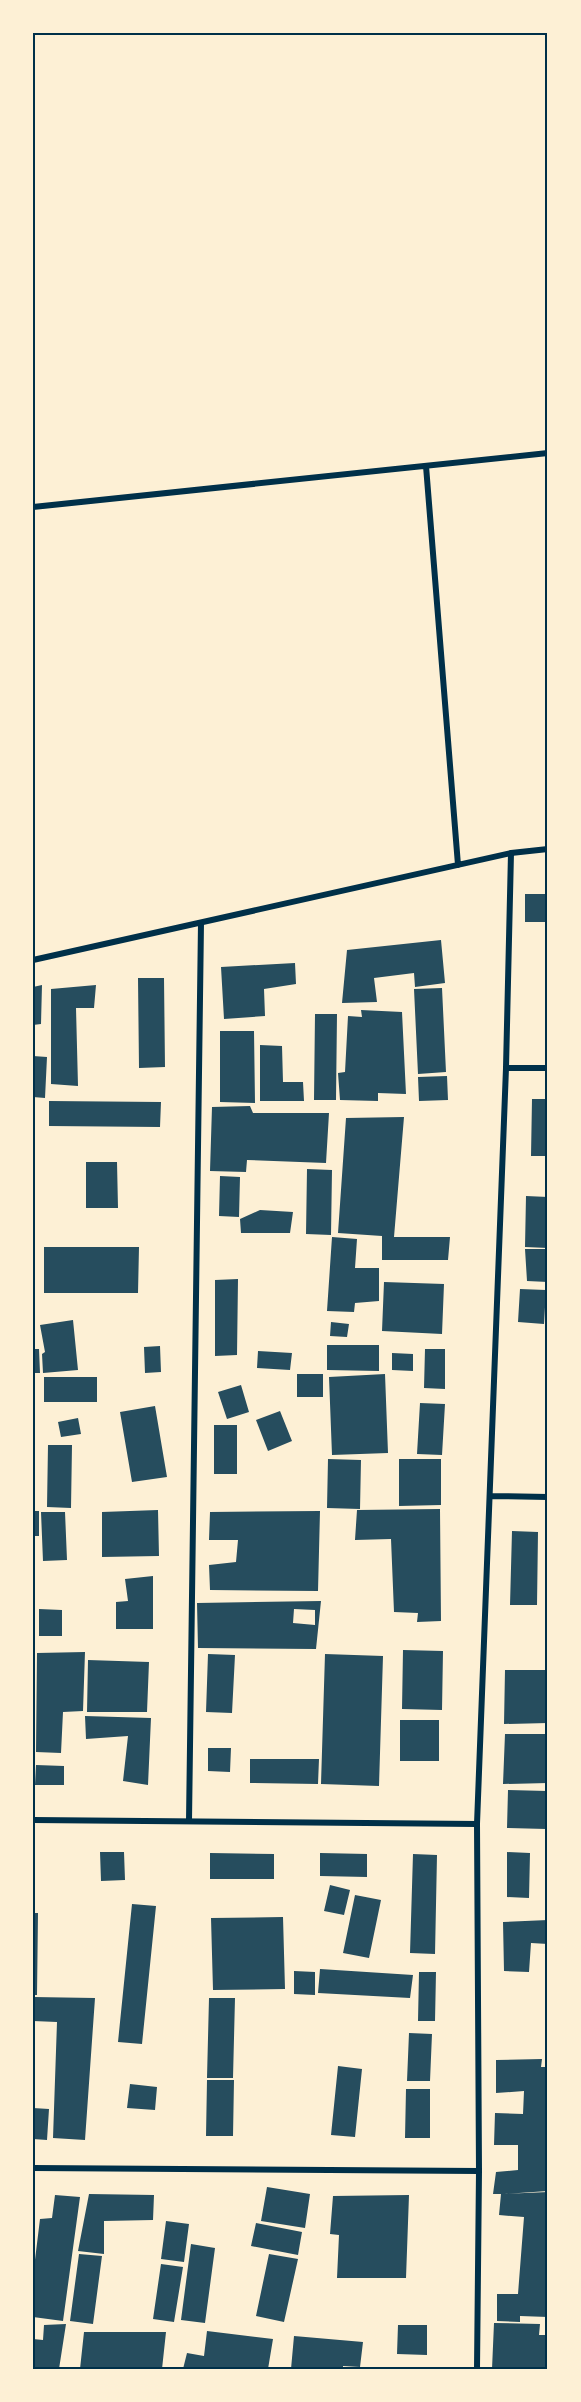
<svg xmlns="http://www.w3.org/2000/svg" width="581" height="2402" font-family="'DejaVu Sans',sans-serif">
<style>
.building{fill:#264d5e;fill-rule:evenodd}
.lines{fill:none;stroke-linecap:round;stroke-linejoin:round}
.minor{stroke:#003049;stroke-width:6}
.neatline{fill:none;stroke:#003049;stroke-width:2}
</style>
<rect width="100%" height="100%" fill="#fdf0d5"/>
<path class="building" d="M 525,894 L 548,894 L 548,922 L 525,922 Z
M 441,940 L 445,983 L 415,987 L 414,973 L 374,978 L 377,1002 L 342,1003 L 347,950 Z
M 295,963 L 296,984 L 264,989 L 265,1016 L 224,1019 L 221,967 Z
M 138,978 L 164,978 L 165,1067 L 139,1068 Z
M 42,985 L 41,1024 L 33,1025 L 33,987 Z
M 96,985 L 94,1008 L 76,1008 L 78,1086 L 51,1084 L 51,989 Z
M 442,988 L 446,1072 L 418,1074 L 414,989 Z
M 361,1010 L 402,1012 L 406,1094 L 378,1093 L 378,1101 L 340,1100 L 338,1073 L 345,1072 L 348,1016 L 362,1017 Z
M 315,1014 L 337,1014 L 336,1100 L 314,1100 Z
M 220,1031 L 254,1031 L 255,1103 L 220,1102 Z
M 260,1045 L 282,1046 L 283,1082 L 303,1082 L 304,1101 L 260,1101 Z
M 33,1056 L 47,1057 L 45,1098 L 33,1097 Z
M 447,1076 L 448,1100 L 419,1101 L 418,1077 Z
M 532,1099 L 548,1099 L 548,1156 L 531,1156 Z
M 49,1101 L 161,1102 L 160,1127 L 49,1126 Z
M 250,1106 L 253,1113 L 329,1113 L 326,1163 L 247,1160 L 246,1172 L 210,1171 L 212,1107 Z
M 404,1117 L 394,1237 L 450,1237 L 448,1260 L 382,1260 L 382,1236 L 338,1233 L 346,1118 Z
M 86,1162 L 117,1162 L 118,1208 L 86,1208 Z
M 307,1169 L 332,1170 L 331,1235 L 306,1234 Z
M 220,1176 L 240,1177 L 239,1217 L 219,1216 Z
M 526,1196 L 548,1197 L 548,1248 L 525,1247 Z
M 260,1210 L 293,1212 L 290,1233 L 241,1233 L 240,1219 Z
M 332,1237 L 357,1239 L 355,1268 L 379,1268 L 379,1301 L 355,1303 L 354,1312 L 327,1311 Z
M 44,1247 L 139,1247 L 138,1293 L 44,1293 Z
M 525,1249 L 548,1249 L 548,1282 L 527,1281 Z
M 238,1279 L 237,1355 L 215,1356 L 215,1280 Z
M 384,1282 L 444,1284 L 442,1334 L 382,1331 Z
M 520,1289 L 546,1290 L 544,1324 L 518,1322 Z
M 73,1320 L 78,1370 L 43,1373 L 42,1354 L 45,1352 L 40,1325 Z
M 331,1322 L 349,1324 L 347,1337 L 330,1336 Z
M 327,1345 L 379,1345 L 379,1371 L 327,1370 Z
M 160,1346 L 161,1372 L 145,1373 L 144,1347 Z
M 33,1349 L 39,1349 L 40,1373 L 33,1373 Z
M 425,1349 L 445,1349 L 445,1389 L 424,1388 Z
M 258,1351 L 292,1353 L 290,1370 L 257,1368 Z
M 392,1353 L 413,1354 L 413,1371 L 392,1370 Z
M 297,1374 L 323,1374 L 323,1397 L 297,1397 Z
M 385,1374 L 388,1453 L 332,1455 L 329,1377 Z
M 44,1377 L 97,1377 L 97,1402 L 44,1402 Z
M 241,1385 L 249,1412 L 227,1419 L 218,1392 Z
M 420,1403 L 445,1404 L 442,1455 L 417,1454 Z
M 155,1406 L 167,1477 L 132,1482 L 120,1412 Z
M 280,1411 L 292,1441 L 268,1451 L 256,1420 Z
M 78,1418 L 81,1434 L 61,1437 L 58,1422 Z
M 214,1425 L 237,1425 L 237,1474 L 214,1474 Z
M 48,1445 L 72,1445 L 71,1508 L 47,1507 Z
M 328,1459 L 361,1460 L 360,1509 L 327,1508 Z
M 399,1459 L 441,1459 L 441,1505 L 399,1506 Z
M 440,1509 L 441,1621 L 417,1622 L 418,1613 L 394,1612 L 391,1539 L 355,1540 L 357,1510 Z
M 158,1510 L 159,1556 L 102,1557 L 102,1512 Z
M 33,1511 L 39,1511 L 39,1536 L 33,1536 Z
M 320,1511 L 318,1591 L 210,1590 L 209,1565 L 236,1562 L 238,1540 L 209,1540 L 210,1512 Z
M 41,1512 L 65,1512 L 67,1560 L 43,1561 Z
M 512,1531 L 538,1532 L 537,1605 L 510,1605 Z
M 153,1576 L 153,1629 L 116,1629 L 116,1602 L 128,1601 L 125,1579 Z
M 321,1601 L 316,1649 L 198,1648 L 197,1603 ZM 294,1609 L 315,1610 L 315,1625 L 293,1623 Z
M 39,1609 L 62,1610 L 62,1636 L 39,1636 Z
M 403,1650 L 443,1651 L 442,1710 L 402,1709 Z
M 85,1652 L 83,1711 L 63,1712 L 61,1753 L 36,1752 L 37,1653 Z
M 208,1654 L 235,1655 L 232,1713 L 206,1712 Z
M 325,1654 L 383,1656 L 379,1786 L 321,1784 Z
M 88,1660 L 149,1662 L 147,1712 L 87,1712 Z
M 505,1670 L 548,1670 L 548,1723 L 504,1724 Z
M 85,1716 L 151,1718 L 148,1785 L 123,1781 L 128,1736 L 86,1739 Z
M 400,1720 L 439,1720 L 439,1761 L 400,1761 Z
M 505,1734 L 548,1734 L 548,1783 L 503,1784 Z
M 208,1748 L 231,1748 L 230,1772 L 208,1771 Z
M 250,1759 L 319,1759 L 318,1784 L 250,1783 Z
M 36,1765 L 64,1766 L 64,1785 L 35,1785 Z
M 508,1790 L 547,1791 L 546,1829 L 507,1828 Z
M 100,1852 L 124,1852 L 125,1880 L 101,1881 Z
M 507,1852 L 530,1853 L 529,1898 L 507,1897 Z
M 210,1853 L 274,1854 L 274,1879 L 210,1879 Z
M 320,1853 L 367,1854 L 367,1877 L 320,1876 Z
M 413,1854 L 437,1855 L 435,1954 L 410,1953 Z
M 330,1885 L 350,1890 L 344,1915 L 324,1911 Z
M 355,1895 L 381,1900 L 369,1958 L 343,1953 Z
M 132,1904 L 156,1906 L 142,2044 L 118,2042 Z
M 33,1913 L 38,1913 L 37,1995 L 33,1995 Z
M 283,1917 L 285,1989 L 213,1990 L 211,1918 Z
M 548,1920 L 548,1944 L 531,1943 L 529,1972 L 504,1971 L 503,1922 Z
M 320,1969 L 413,1975 L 410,1998 L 318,1993 Z
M 294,1971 L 315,1972 L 315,1995 L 294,1994 Z
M 419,1972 L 436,1972 L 435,2021 L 418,2021 Z
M 33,1997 L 95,1998 L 85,2140 L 53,2138 L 57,2022 L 33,2021 Z
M 209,1998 L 235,1998 L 233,2078 L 207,2078 Z
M 409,2033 L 432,2034 L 430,2081 L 407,2081 Z
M 542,2059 L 541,2067 L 548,2067 L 548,2191 L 504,2194 L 548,2192 L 548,2317 L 520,2316 L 520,2322 L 497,2321 L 497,2294 L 518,2294 L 524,2217 L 499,2215 L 501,2194 L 493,2194 L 496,2172 L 518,2170 L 518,2145 L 494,2145 L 495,2113 L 523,2114 L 524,2091 L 496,2093 L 496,2060 Z
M 338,2066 L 362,2069 L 355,2137 L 331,2135 Z
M 207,2080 L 234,2080 L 233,2136 L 206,2136 Z
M 130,2084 L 157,2087 L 155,2110 L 127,2108 Z
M 406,2089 L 430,2089 L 430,2138 L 405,2138 Z
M 33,2108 L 49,2109 L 47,2140 L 33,2139 Z
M 267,2187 L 310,2194 L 305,2228 L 261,2221 Z
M 89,2194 L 154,2195 L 153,2220 L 104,2221 L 104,2254 L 78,2251 Z
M 55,2195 L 80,2197 L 63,2321 L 33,2317 L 33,2276 L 40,2219 L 52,2218 Z
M 409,2195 L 406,2278 L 337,2278 L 339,2235 L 330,2234 L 333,2196 Z
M 166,2221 L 189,2224 L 184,2262 L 161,2259 Z
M 256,2223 L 302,2232 L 298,2255 L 251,2246 Z
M 191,2244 L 215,2248 L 205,2323 L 181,2320 Z
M 79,2254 L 102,2256 L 93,2324 L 70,2321 Z
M 269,2254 L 298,2259 L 284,2322 L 256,2316 Z
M 161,2264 L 183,2267 L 174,2322 L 153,2319 Z
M 494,2323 L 540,2324 L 539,2335 L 548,2335 L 548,2369 L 492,2369 Z
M 66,2324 L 59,2369 L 33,2369 L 33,2339 L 43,2340 L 44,2325 Z
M 398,2325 L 427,2325 L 427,2355 L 397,2354 Z
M 207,2331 L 273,2339 L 268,2369 L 183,2369 L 187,2353 L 204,2356 Z
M 84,2332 L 166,2332 L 162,2369 L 80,2369 Z
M 294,2336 L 363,2342 L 360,2367 L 343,2366 L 343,2369 L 291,2369 Z"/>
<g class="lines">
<path class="minor" d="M 426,466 L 458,865
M 33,507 L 548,453
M 33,960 L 511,853 L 548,849
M 506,1068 L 548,1068
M 490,1496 L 548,1497
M 33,1820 L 477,1824
M 189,1821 L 201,923
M 33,2168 L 479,2171
M 477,2369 L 479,2171 L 477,1824 L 506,1068 L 511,853"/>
</g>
<rect width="581" height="2402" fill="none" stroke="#fdf0d5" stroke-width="69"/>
<rect x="34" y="34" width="512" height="2334" class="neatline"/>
</svg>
